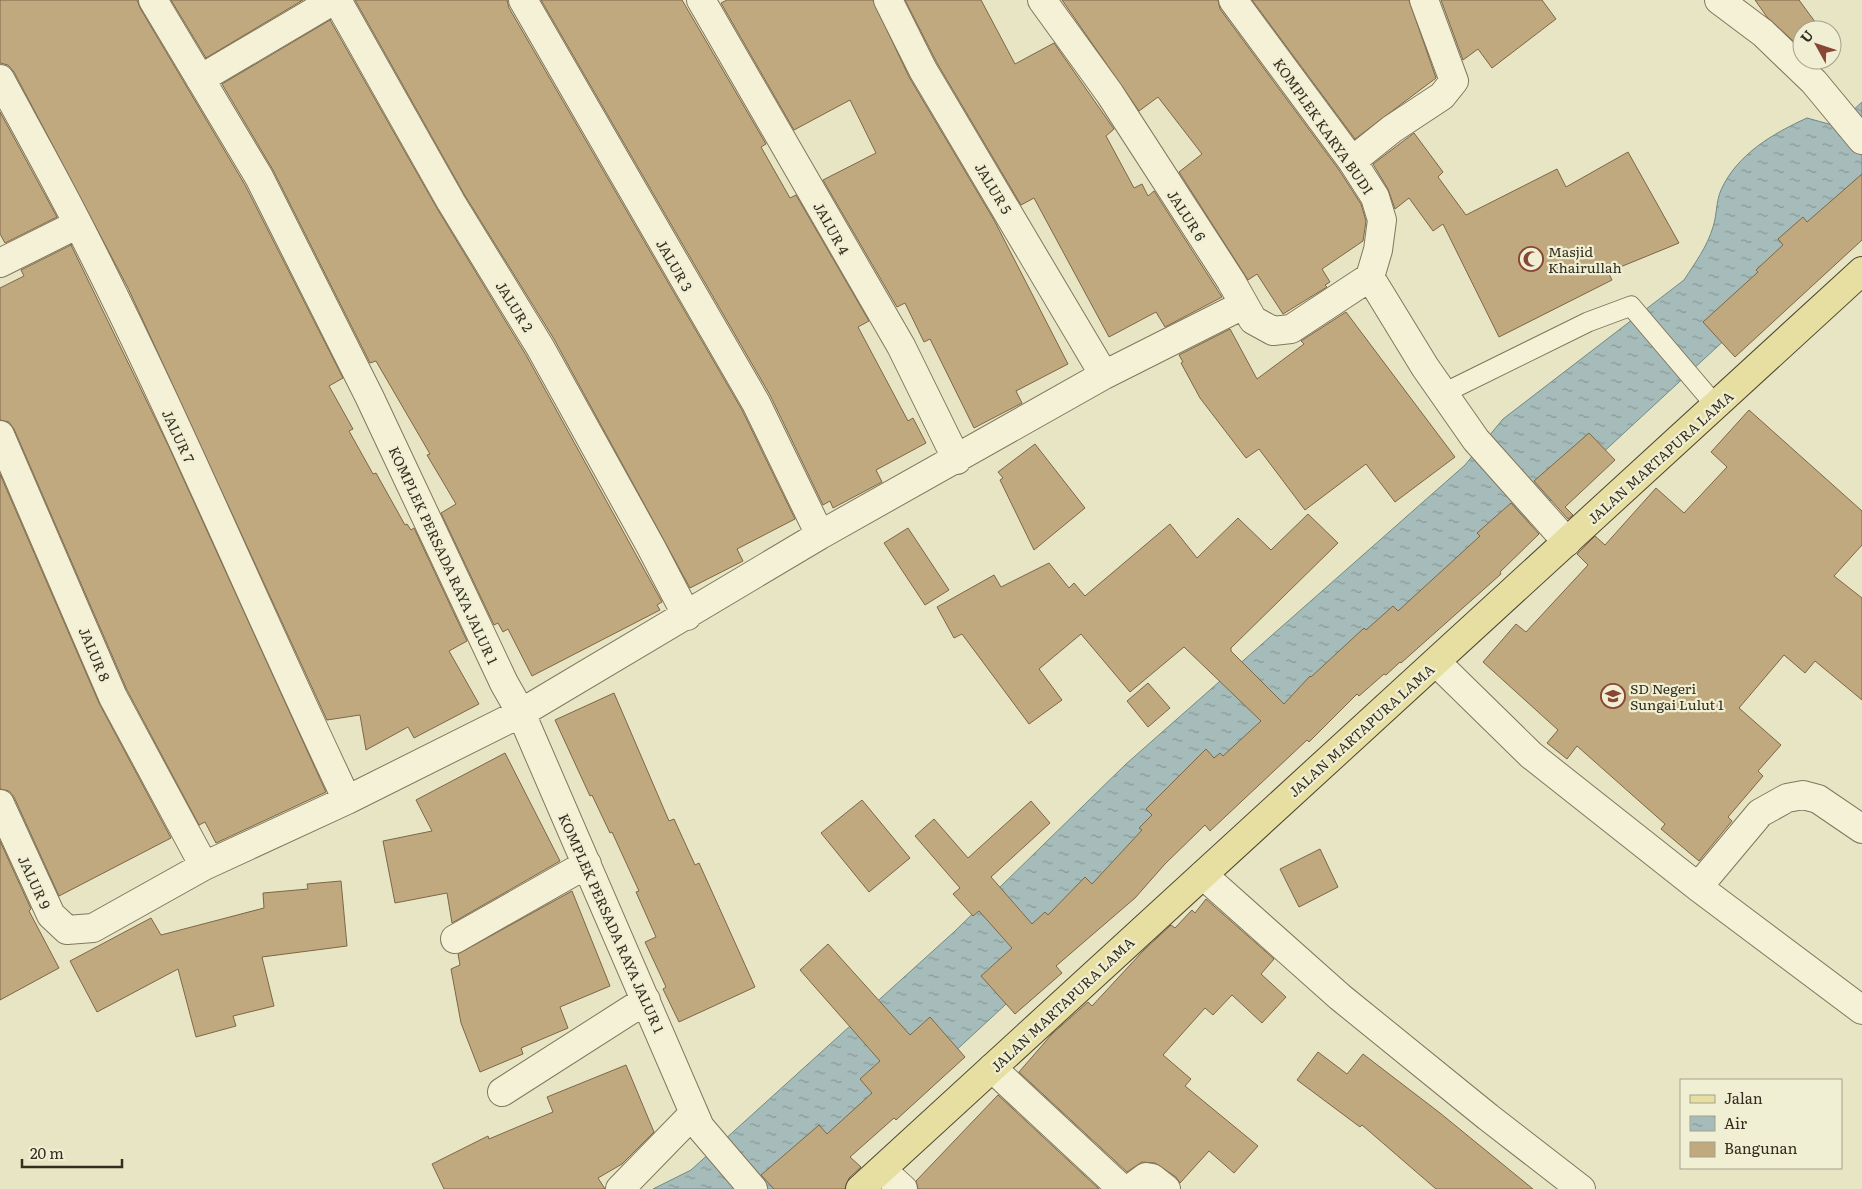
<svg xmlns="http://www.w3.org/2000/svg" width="1862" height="1189" font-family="Literata,serif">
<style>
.water{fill:url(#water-ripples);stroke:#6e8988}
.building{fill:#c1a97f;stroke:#7c6746}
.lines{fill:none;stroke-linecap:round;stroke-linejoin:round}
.service-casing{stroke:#80775d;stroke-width:21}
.minor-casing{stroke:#80775d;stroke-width:30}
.primary-casing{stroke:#4f4531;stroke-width:30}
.service{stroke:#f4f1d7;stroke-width:19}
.minor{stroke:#f4f1d7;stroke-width:28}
.primary{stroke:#e6dfa1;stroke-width:28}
.labels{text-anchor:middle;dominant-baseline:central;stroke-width:4.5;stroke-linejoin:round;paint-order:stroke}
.street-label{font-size:14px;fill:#322d1f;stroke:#f0eed3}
.poi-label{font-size:14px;fill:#322d1f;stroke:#f0eed3;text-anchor:start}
</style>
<defs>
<pattern id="water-ripples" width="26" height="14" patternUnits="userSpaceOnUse" patternTransform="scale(1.25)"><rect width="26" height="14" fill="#a6bcba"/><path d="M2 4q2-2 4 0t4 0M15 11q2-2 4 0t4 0" fill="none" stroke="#889997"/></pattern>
</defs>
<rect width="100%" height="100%" fill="#e8e5c5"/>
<path class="water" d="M 1862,102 L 1862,213 L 806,1189 L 653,1189 L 691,1170 L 955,931 L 1126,764 L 1465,465 L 1503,419 L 1684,280 C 1695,263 1707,247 1713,227 C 1717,215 1716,201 1721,190 C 1737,154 1774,133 1807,118 L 1836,126 Z"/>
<path class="building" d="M 0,0 L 137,0 L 140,8 L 245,185 L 343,378 L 329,386 L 353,429 L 349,431 L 373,474 L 376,473 L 405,525 L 407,524 L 411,530 L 414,528 L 467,641 L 449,651 L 479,704 L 414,738 L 408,727 L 366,750 L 360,715 L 327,720 L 128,288 L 14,72 L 8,65 L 0,63 Z
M 171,0 L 303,0 L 206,58 Z
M 355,0 L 507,0 L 509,8 L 742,410 L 795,519 L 737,549 L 743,561 L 690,588 L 554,339 L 464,194 Z
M 541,0 L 682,0 L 766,144 L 761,147 L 790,198 L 796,195 L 869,321 L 858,327 L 908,421 L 913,418 L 926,443 L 876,470 L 882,482 L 833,508 L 830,501 L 823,505 L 770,395 Z
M 727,0 L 873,0 L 909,77 L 994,220 L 1068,364 L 1016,391 L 1022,403 L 974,428 L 930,339 L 924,342 L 905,303 L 897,307 L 823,180 L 876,153 L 850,100 L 794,130 L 721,3 Z
M 905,0 L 981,0 L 1015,64 L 1054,43 L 1114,129 L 1106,136 L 1134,188 L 1142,184 L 1148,196 L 1154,191 L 1222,297 L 1165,327 L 1156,312 L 1109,337 L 1034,198 L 1021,205 L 937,63 Z
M 1062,0 L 1218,0 L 1220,9 L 1339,170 L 1361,204 L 1366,221 L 1363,241 L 1322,269 L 1330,282 L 1325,285 L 1327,287 L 1283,314 L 1257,274 L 1248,280 L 1179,172 L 1202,154 L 1158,97 L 1139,111 Z
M 1252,0 L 1409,0 L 1436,78 L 1355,139 Z
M 1441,0 L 1542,0 L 1556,19 L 1492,68 L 1478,49 L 1463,60 Z
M 1755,0 L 1799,0 L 1821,30 L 1802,30 L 1802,49 L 1767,17 Z
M 330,20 L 438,210 L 526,355 L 662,602 L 657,605 L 660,610 L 532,676 L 508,629 L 503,632 L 498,623 L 494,625 L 441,513 L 456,504 L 427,455 L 430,454 L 376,361 L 370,363 L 273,170 L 222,84 Z
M 0,112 L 57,217 L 5,243 L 0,234 Z
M 1414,133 L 1443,172 L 1438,177 L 1466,215 L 1557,169 L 1566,187 L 1628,152 L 1679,243 L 1608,272 L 1612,280 L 1499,337 L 1443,224 L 1433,231 L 1409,198 L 1395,209 L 1388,189 L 1373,164 Z
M 1862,174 L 1862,240 L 1735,357 L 1703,322 L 1758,272 L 1756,270 L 1783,245 L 1778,239 L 1803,217 L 1807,222 Z
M 71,245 L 168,445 L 326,792 L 216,843 L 205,822 L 199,825 L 127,690 L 14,429 L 9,422 L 0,420 L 0,288 L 24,276 L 21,270 Z
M 1346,312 L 1455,457 L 1395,502 L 1366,464 L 1305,510 L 1259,449 L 1246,458 L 1200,398 L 1181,363 L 1183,362 L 1179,355 L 1230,329 L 1257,379 L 1304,344 L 1301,341 Z
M 1749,410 L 1862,511 L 1862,545 L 1834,576 L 1862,598 L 1862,700 L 1815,661 L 1805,673 L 1784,655 L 1739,708 L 1781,745 L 1758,771 L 1763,776 L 1728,817 L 1732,821 L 1699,861 L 1661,829 L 1665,824 L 1577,746 L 1567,759 L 1547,743 L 1558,730 L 1483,662 L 1516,624 L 1526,632 L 1588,565 L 1577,554 L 1595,536 L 1605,545 L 1656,488 L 1684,513 L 1727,467 L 1711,452 Z
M 1589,433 L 1615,460 L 1565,507 L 1573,515 L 1568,519 L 1534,481 Z
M 1035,444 L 1085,508 L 1034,550 L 1000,480 L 1003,478 L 998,472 Z
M 0,474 L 99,703 L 171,838 L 59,896 L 14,797 L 9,791 L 0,789 Z
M 1511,503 L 1539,534 L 1500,572 L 1501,574 L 1401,663 L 1400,662 L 1386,675 L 1384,674 L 1359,696 L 1357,694 L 1309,742 L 1307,740 L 1210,831 L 1205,825 L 1165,864 L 1135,898 L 1056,966 L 1062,973 L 1015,1014 L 981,976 L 1012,948 L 979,911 L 973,916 L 953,894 L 960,888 L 915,836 L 934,819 L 968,858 L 1031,801 L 1050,823 L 991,877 L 1032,924 L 1045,912 L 1048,915 L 1085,877 L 1092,884 L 1142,830 L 1139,828 L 1152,815 L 1146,809 L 1206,749 L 1214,758 L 1220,753 L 1223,756 L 1261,721 L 1184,647 L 1130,692 L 1081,634 L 1039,669 L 1062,700 L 1029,724 L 962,634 L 954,638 L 937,607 L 994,575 L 1001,587 L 1049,563 L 1069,588 L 1074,583 L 1085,596 L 1170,524 L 1197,558 L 1238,518 L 1271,550 L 1308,514 L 1338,543 L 1231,648 L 1231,651 L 1284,704 L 1310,676 L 1311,677 L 1364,628 L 1366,630 L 1393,606 L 1398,611 L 1480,536 L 1477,533 Z
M 908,528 L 949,590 L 925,605 L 884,543 Z
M 1148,683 L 1170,708 L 1148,727 L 1127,701 Z
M 614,693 L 669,821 L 674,819 L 695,865 L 699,863 L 755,987 L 679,1022 L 663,989 L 666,987 L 645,942 L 656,937 L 636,892 L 639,891 L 612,832 L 610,833 L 592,795 L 590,796 L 555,720 Z
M 505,753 L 560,861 L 452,923 L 447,893 L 395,903 L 383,841 L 432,831 L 416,800 Z
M 862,800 L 910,858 L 869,892 L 821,833 Z
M 0,841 L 31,909 L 29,911 L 59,968 L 0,1000 Z
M 1320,849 L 1338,887 L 1299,907 L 1280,869 Z
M 341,881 L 347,946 L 262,957 L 274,1006 L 233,1016 L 236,1026 L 196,1037 L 178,969 L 97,1012 L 70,961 L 151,918 L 161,935 L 264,908 L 263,893 L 308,889 L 307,884 Z
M 572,891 L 610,986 L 560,1007 L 568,1028 L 521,1048 L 523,1054 L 480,1072 L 461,1023 L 451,969 L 460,965 L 458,954 Z
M 1206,899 L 1274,959 L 1261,974 L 1286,997 L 1262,1023 L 1232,995 L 1213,1015 L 1205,1008 L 1163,1055 L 1191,1079 L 1185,1086 L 1258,1146 L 1234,1173 L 1209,1151 L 1180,1183 L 1176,1177 L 1155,1163 L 1142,1162 L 1127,1172 L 1019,1072 L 1052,1034 L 1088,1002 L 1092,1006 L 1143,951 L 1171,925 L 1175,928 L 1192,910 L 1195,913 Z
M 828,944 L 910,1035 L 930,1017 L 965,1057 L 896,1120 L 894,1118 L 850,1157 L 861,1167 L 849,1178 L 845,1189 L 774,1189 L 761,1175 L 819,1125 L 827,1134 L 872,1093 L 860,1079 L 880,1061 L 800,970 Z
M 1318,1052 L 1347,1074 L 1363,1054 L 1440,1113 L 1533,1189 L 1436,1189 L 1362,1125 L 1360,1127 L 1297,1080 Z
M 626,1065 L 654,1132 L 622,1164 L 598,1178 L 605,1189 L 444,1189 L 432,1164 L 488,1136 L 489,1139 L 553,1112 L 547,1097 Z
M 998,1095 L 1099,1189 L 918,1189 L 916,1181 Z"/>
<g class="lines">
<defs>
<path id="service" d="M 1444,393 L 1588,322 L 1631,306 L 1716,406"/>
<path id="minor" d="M 153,0 L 259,177 L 369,396 L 504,683 L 521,713 L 700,1127 L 753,1189
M 337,0 L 451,202 L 540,347 L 651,547 L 687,616
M 523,0 L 756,403 L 820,535
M 701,0 L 901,346 L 957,460
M 888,0 L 923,70 L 1104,375
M 1042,0 L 1110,94 L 1231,281 L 1253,320 L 1273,331 L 1291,329 L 1370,277
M 1233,0 L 1352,161 L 1375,197 L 1382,220 L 1378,250 L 1370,277 L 1425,367 L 1476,440 L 1567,542
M 1719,0 L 1763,33 L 1814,82 L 1862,140
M 0,79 C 26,127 53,175 78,224 C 175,413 256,609 347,800
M 200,79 L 334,0
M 1352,161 L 1392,129 L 1442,96 L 1454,81 L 1424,0
M 0,263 L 78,224
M 0,435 L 113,697 L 204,866
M 1436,662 L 1531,755 L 1698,887 L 1862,1010
M 0,804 L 51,915 L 67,930 L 93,928 L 204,866 L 347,800 L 521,713 L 820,535 L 1104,375 L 1243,305
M 1203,875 L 1340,997 L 1488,1117 L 1581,1189
M 1698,887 L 1760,813 L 1787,798 L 1803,795 L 1818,799 L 1862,829
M 455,939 L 587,864
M 992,1068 L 1122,1189
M 502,1092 L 646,1000
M 882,1170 L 903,1189
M 620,1189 L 694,1113
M 1130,1189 L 1146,1177 L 1152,1178 L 1166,1189"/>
<path id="primary" d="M 860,1189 L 1862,271"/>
</defs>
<use href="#service" class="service-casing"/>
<use href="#minor" class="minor-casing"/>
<use href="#primary" class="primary-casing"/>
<use href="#service" class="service"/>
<use href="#minor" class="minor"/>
<use href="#primary" class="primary"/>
</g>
<defs>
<symbol id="mosque-ring" viewBox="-11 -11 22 22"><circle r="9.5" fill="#f0eed3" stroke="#884635" stroke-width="1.5"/><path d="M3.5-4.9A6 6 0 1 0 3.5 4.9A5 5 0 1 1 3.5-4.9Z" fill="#884635"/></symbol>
<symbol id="school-ring" viewBox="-11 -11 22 22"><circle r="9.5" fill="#f0eed3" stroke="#884635" stroke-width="1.5"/><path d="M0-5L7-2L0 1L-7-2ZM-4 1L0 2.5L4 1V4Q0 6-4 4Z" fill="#884635"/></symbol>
</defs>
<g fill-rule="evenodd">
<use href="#mosque-ring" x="1517" y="245" width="28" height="28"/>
<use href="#school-ring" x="1599" y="682" width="28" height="28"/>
</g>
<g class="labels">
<g class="street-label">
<text transform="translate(1324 126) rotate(55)">KOMPLEK KARYA BUDI</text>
<text transform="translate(994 188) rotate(59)">JALUR 5</text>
<text transform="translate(1187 215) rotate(57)">JALUR 6</text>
<text transform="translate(832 228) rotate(61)">JALUR 4</text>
<text transform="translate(675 265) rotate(60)">JALUR 3</text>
<text transform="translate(515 306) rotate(58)">JALUR 2</text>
<text transform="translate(179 436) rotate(65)">JALUR 7</text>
<text transform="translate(1660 457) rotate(-42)">JALAN MARTAPURA LAMA</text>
<text transform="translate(444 555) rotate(65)">KOMPLEK PERSADA RAYA JALUR 1</text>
<text transform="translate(95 654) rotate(67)">JALUR 8</text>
<text transform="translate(1361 730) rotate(-42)">JALAN MARTAPURA LAMA</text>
<text transform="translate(35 882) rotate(65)">JALUR 9</text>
<text transform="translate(612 923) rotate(66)">KOMPLEK PERSADA RAYA JALUR 1</text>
<text transform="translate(1062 1004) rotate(-43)">JALAN MARTAPURA LAMA</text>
</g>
<g class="poi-label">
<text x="1548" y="251">Masjid<tspan x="1548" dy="16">Khairullah</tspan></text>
<text x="1630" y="688">SD Negeri<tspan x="1630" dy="16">Sungai Lulut 1</tspan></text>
</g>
</g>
<rect x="1680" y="1079" width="162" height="90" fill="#f0eed3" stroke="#a4a18b"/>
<rect x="1690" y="1095" width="25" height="8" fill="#e6dfa1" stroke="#a4a18b"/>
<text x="1724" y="1104" font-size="15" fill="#322d1f">Jalan</text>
<rect x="1690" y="1116" width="25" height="15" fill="url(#water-ripples)" stroke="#a4a18b"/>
<text x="1724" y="1129" font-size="15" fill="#322d1f">Air</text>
<rect x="1690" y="1142" width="25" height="15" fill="#c1a97f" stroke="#a4a18b"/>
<text x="1724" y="1154" font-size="15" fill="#322d1f">Bangunan</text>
<g transform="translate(1817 45) rotate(310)"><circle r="24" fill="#f0eed3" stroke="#a4a18b"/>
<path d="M0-4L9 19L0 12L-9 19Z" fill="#884635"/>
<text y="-8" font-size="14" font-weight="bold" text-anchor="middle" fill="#322d1f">U</text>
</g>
<path d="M22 1159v8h100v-8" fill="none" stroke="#322d1f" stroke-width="2.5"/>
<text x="30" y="1159" font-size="15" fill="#322d1f" stroke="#f0eed3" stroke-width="4" paint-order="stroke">20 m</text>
</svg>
